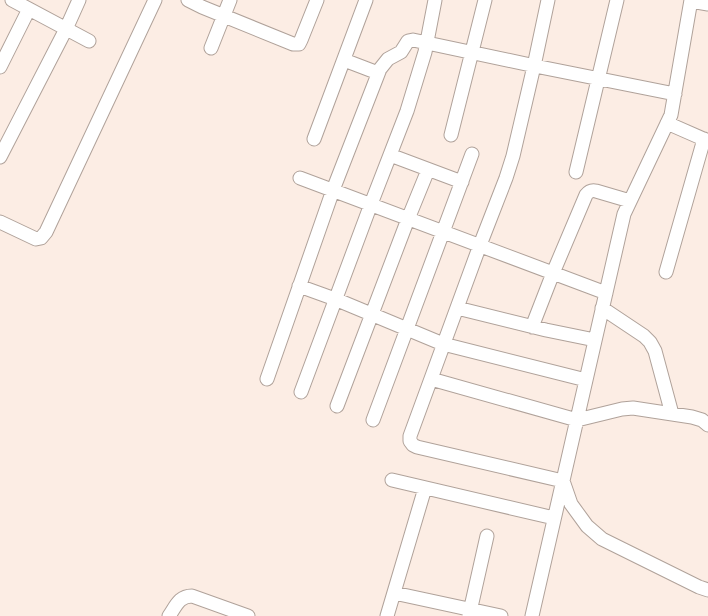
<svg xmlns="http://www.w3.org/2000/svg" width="708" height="616" font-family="'Roboto Condensed',sans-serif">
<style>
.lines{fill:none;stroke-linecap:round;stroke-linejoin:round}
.minor-casing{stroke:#b0a29a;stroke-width:15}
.minor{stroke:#fff;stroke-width:13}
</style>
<rect width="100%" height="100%" fill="#fcede4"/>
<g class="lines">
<defs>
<path id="minor" d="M 12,0 L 89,41
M 188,0 L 202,7 L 293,44 L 299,44 L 301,40 L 317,0
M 548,0 L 534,66 L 513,156 L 506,178 L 480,245 L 410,436 L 410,441 L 413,445 L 417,447 L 563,481 L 571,504 L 587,526 L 602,539 L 699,587 L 708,590
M 691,1 L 708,4
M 211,48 L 230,0
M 344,60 L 378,73
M 0,67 L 29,9
M 667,123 L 708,141
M 451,135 L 485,0
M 314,139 L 366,0
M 390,155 L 462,182
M 0,157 L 66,29 L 79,0
M 576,172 L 617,0
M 300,178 L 606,293
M 0,222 L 36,239 L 41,238 L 46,232 L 155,0
M 666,272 L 704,139
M 299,286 L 335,299 L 443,344 L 586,380
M 457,308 L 546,330 L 595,340
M 602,308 L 644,336 L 650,342 L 655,351 L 672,414
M 532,327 L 553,273 L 586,195 C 589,191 591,190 596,191 L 630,201
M 267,379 L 333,190 L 380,69 L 388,59 L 401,52 L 408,41 L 413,40 L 540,67 L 675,94
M 431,379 L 577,420 L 622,409 L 633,408 L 692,417 L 702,420 L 708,425
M 301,392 L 371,204 L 407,111 L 425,52 L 435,0
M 337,406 L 408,219 L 428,170
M 373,420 L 472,154
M 392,480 L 554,518
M 394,593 L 501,616
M 169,616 C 176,606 179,596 192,596 L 248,616
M 387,616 L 425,488
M 469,616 L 487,536
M 532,616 L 624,214 L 671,115 L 691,0"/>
</defs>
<use href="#minor" class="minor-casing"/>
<use href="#minor" class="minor"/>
</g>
</svg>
